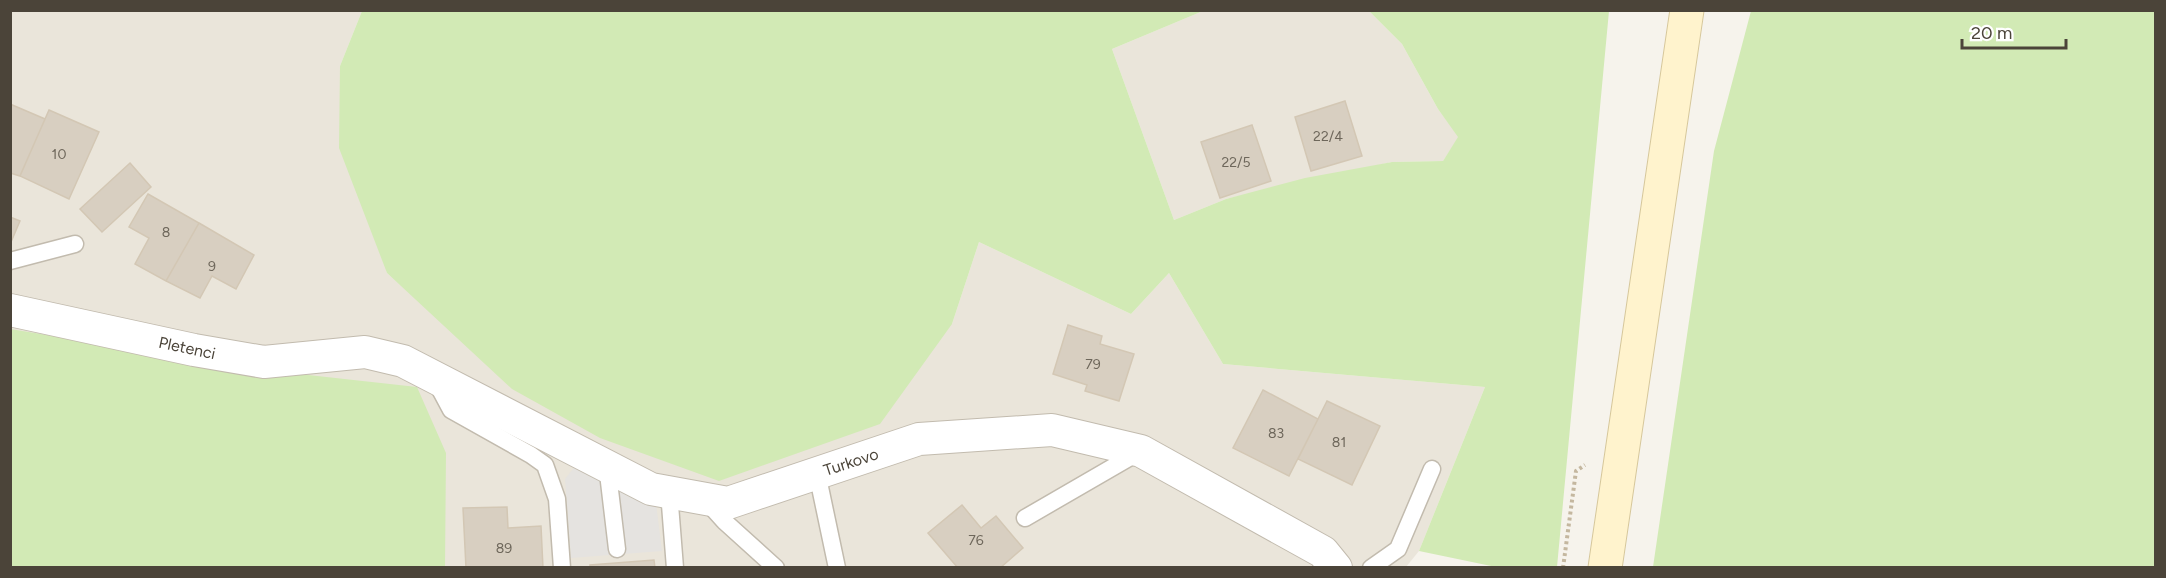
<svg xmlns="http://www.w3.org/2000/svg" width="2166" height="578" font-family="Figtree,sans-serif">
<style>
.residential{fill:#eae5da}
.green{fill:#d2eab5}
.parking{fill:#e5e3e0}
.building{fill:#d8cfc1;stroke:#d3c7b4;stroke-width:1.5}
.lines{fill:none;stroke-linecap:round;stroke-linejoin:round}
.service-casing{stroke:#c2bbae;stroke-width:19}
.minor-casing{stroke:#c2bbae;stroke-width:34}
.secondary-casing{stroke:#d6c79b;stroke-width:35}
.path{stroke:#c4b79f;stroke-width:4;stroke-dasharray:3 3;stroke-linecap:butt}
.service{stroke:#fff;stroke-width:16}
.minor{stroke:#fff;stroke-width:32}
.secondary{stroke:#fff3cd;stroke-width:33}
.labels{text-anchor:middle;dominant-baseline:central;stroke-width:5;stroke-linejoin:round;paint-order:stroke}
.number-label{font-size:14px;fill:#6e675b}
.street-label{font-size:16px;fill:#4b4439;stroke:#fff}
</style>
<rect width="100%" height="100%" fill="#f6f3ec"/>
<path class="residential" d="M 10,11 L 362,11 L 340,66 L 387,273 L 424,306 L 952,324 L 979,242 L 1131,314 L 1169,273 L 1223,364 L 1485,387 L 1419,551 L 1406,567 L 11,567 Z
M 1203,11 L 1369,11 L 1402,44 L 1438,109 L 1459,137 L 1443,161 L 1392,162 L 1226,199 L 1174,220 L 1112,49 Z"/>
<path class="green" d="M 362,11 L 1203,11 L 1112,49 L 1174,220 L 1226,199 L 1305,178 L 1392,162 L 1443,161 L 1458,137 L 1438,109 L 1402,44 L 1369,11 L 1609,11 L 1557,567 L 1496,567 L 1419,551 L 1485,387 L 1223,364 L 1169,273 L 1131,314 L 979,242 L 952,324 L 880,424 L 719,481 L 600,438 L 512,389 L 387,273 L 339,148 L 340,66 Z
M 1751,11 L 2155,11 L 2155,567 L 1653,567 L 1714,151 Z
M 10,329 L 263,370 L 417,387 L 446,453 L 445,567 L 11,567 Z"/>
<path class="parking" d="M 580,460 L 655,495 L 662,551 L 571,558 L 565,479 Z"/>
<path class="building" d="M 1345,101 L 1362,156 L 1311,171 L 1295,117 Z
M 10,104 L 45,119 L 20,176 L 10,173 Z
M 49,110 L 99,132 L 69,199 L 20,176 Z
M 1252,125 L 1271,181 L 1220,198 L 1201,142 Z
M 130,163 L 151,187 L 102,232 L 80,209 Z
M 148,194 L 199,223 L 166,281 L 135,264 L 149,238 L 129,227 Z
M 10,217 L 20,221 L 11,242 L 10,242 Z
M 199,223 L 254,255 L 236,289 L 212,276 L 200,298 L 166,281 Z
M 1068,325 L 1102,336 L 1100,344 L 1134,354 L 1119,401 L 1085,391 L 1087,385 L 1053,374 Z
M 1263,390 L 1318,419 L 1289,476 L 1233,448 Z
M 1327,401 L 1380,426 L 1352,485 L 1298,459 Z
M 962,505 L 981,528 L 996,516 L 1023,548 L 1000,568 L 958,568 L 928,533 Z
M 507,507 L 508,528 L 541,526 L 543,568 L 466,568 L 463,508 Z
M 654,560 L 655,568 L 590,568 L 590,565 Z"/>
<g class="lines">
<defs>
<path id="service" d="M 10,261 L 75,244
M 436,382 L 451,410 L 531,455 L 545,465 L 557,499 L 562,568
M 607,465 L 617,549
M 817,473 L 837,568
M 669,492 L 675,568
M 707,502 L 724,521 L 776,568
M 1025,518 L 1139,452
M 1371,568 L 1398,549 L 1432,469"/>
<path id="minor" d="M 10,310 L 194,350 L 264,362 L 365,352 L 403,361 L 651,489 L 728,503 L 919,439 L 1052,430 L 1141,451 L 1323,552 L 1336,568"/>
<path id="secondary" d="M 1605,568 L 1687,10"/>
</defs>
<use href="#service" class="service-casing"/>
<use href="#minor" class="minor-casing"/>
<use href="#secondary" class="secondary-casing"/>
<path class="path" d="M 1563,568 L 1576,471 L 1585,465"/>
<use href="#service" class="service"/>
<use href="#minor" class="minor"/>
<use href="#secondary" class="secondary"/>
</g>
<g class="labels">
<g class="number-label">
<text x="1328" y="136">22/4</text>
<text x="59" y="154">10</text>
<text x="1236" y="162">22/5</text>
<text x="166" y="232">8</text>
<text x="212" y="266">9</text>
<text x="1093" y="364">79</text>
<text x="1276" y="433">83</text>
<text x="1339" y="442">81</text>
<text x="976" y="540">76</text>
<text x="504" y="548">89</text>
</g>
<g class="street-label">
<text transform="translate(187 348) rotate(12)">Pletenci</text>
<text transform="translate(851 462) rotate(-18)">Turkovo</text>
</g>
</g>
<rect width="2166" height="578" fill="none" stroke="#4b4439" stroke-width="24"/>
<path d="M1962 39v9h104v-9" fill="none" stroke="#4b4439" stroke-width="3"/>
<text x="1971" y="39" font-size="18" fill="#4b4439" stroke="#ffffff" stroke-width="4.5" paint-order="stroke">20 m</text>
</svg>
